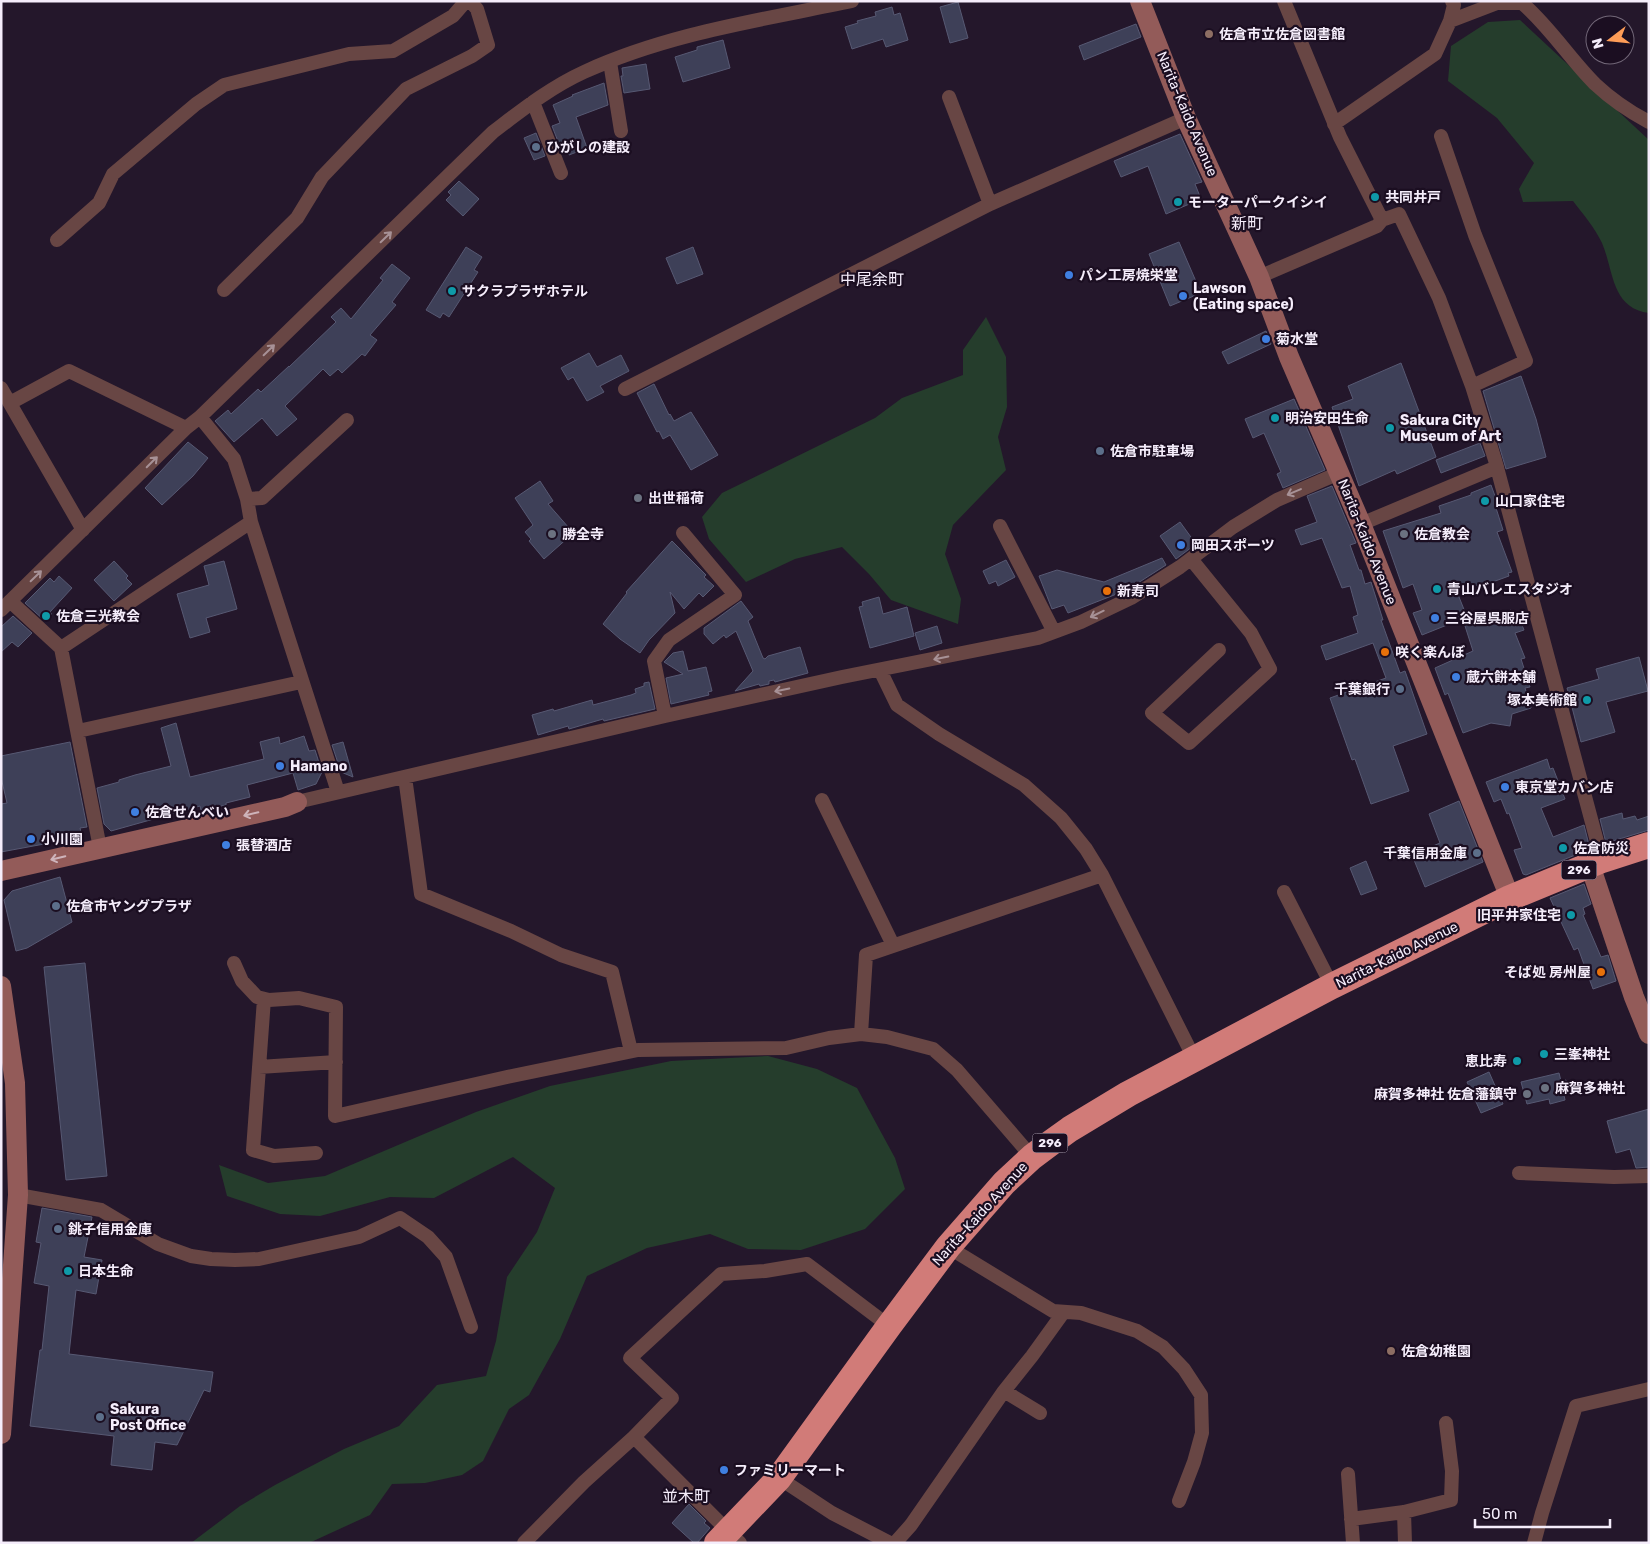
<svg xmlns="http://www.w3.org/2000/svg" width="1650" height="1544" font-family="Rubik,'Noto Sans JP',sans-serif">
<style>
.green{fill:#253d2c}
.building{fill:#3e4058;stroke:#575973}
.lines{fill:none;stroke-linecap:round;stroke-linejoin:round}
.street{stroke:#684644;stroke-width:14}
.secondary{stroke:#935b59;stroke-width:20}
.highway{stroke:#d17b78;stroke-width:26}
.oneway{stroke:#a79196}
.oneway2{stroke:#ceb3ba}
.education-dot{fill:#8d6e63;stroke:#1b0e21;stroke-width:2}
.service-dot{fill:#5c6f8a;stroke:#1b0e21;stroke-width:2}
.culture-dot{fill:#0f9aa8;stroke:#1b0e21;stroke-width:2}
.shop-dot{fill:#3f7fe0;stroke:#1b0e21;stroke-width:2}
.worship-dot{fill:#6b7280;stroke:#1b0e21;stroke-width:2}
.food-dot{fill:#e8710a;stroke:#1b0e21;stroke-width:2}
.labels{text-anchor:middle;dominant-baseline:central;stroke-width:4.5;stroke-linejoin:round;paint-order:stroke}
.shield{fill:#1b0e21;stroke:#b4aaba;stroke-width:1}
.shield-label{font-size:12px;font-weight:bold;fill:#f5edfb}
.poi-label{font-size:14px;font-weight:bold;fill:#f5edfb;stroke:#1b0e21;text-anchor:start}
.street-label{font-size:14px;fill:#f5edfb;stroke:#1b0e21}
.quarter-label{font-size:16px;fill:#f5edfb;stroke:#1b0e21}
</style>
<rect width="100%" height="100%" fill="#24172b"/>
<path class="green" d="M 1520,20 L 1649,140 L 1649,313 C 1611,308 1614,271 1602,243 C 1595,228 1583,214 1573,201 L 1523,202 L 1519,189 L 1534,163 L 1497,118 L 1448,81 L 1451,46 L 1488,22 Z
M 986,317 L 1006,357 L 1007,407 L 998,437 L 1006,470 L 953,525 L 945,554 L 961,599 L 958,624 L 891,600 L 869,574 L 842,547 L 795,559 L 746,582 L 709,539 L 702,517 L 722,493 L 875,418 L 902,398 L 963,375 L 963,350 Z
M 768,1056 L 817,1069 L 857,1088 L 895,1158 L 905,1189 L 865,1229 L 801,1250 L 748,1249 L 710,1234 L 647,1248 L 587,1276 L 560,1339 L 529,1395 L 509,1409 L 483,1461 L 462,1475 L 425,1483 L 392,1484 L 370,1515 L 309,1543 L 191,1543 L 240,1506 L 275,1485 L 344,1449 L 399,1426 L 437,1385 L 486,1376 L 496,1341 L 507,1277 L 537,1232 L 555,1188 L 513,1157 L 434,1198 L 390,1197 L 320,1216 L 280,1214 L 227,1196 L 219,1165 L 268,1183 L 325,1176 L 476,1112 L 550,1086 L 671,1061 Z"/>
<path class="building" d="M 958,2 L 968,38 L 950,43 L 940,7 Z
M 892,7 L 894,15 L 900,13 L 908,40 L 886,47 L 883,39 L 852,49 L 845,27 L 858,23 L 857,21 L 876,16 L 875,12 Z
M 1136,24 L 1141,37 L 1084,60 L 1079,46 Z
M 723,40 L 730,68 L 683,82 L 675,57 L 697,50 L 697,47 Z
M 646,64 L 650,89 L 624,93 L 621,76 L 623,76 L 622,68 Z
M 604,83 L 608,105 L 576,117 L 587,148 L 569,155 L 566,147 L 561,149 L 552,126 L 560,123 L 553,105 L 573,96 L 572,95 Z
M 536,133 L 545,156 L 534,160 L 524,138 Z
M 1180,134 L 1202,182 L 1195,184 L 1201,199 L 1166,214 L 1148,166 L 1121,177 L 1114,161 Z
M 459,181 L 479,199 L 463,216 L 446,200 L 451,195 L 448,192 Z
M 1179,242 L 1201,293 L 1170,306 L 1149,254 Z
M 466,247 L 482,257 L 474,270 L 478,272 L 449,317 L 443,313 L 440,318 L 426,310 Z
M 693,247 L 703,274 L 677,284 L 666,258 Z
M 392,264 L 410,278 L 392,302 L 396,305 L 370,335 L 377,340 L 365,356 L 362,354 L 342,373 L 338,369 L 330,376 L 323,369 L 285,406 L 297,419 L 277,436 L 262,418 L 234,442 L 215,421 L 228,410 L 231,414 L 258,389 L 261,392 L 289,366 L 289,367 L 336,322 L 331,317 L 341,308 L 351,319 L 383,280 L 380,278 Z
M 1266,331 L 1271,344 L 1228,364 L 1222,352 Z
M 589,353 L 597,367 L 621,355 L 629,371 L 600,386 L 604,392 L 587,401 L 573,377 L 568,380 L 561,368 Z
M 1401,363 L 1436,457 L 1397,474 L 1395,470 L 1359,486 L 1332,407 L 1353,399 L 1348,386 Z
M 1521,376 L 1536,419 L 1546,457 L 1506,469 L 1483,391 Z
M 654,384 L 669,415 L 670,414 L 674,421 L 691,412 L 718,455 L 691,470 L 670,435 L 663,439 L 659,431 L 657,432 L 637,393 Z
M 1294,399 L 1325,470 L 1283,488 L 1277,474 L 1281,472 L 1264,433 L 1253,438 L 1245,419 Z
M 188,442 L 208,458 L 193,476 L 162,505 L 145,488 Z
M 1480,443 L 1485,456 L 1441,473 L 1436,460 Z
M 540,481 L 553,501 L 548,504 L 569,528 L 566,531 L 570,536 L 544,559 L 529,541 L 531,539 L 525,532 L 533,525 L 515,498 Z
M 1491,485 L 1499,507 L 1496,508 L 1503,530 L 1497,532 L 1512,572 L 1508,573 L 1509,576 L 1487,584 L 1486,582 L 1457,592 L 1467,617 L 1422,635 L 1413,613 L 1422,610 L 1413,584 L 1403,588 L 1383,531 L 1441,513 L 1439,506 L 1471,495 L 1471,493 Z
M 1332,486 L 1356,543 L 1350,545 L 1359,570 L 1361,570 L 1365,584 L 1371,582 L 1383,620 L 1381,620 L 1400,673 L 1405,671 L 1427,734 L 1393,746 L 1409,791 L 1371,804 L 1355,759 L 1352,760 L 1330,698 L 1386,678 L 1373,643 L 1326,660 L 1321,646 L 1358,633 L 1353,617 L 1358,615 L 1350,586 L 1342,588 L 1322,538 L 1301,545 L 1295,530 L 1317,522 L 1307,496 Z
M 1180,522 L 1196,544 L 1176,559 L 1160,536 Z
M 672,541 L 706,575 L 704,577 L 714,586 L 703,597 L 699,593 L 684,609 L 670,592 L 675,613 L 649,640 L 640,653 L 620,639 L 603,624 L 627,593 L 626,592 Z
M 1162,558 L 1166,565 L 1127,590 L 1068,613 L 1064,605 L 1052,609 L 1039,576 L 1057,570 L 1104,582 Z
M 1006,560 L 1015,577 L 998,586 L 996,581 L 989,584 L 983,571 Z
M 114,561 L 128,576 L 126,578 L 132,584 L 114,601 L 94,580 Z
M 224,561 L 237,609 L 206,618 L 210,632 L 190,638 L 177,594 L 209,585 L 204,566 Z
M 59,576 L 72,588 L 50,612 L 52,614 L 45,621 L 25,603 L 50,578 L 54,582 Z
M 879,597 L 883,614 L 907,607 L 914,636 L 870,648 L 859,607 L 863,606 L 862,602 Z
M 741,601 L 753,617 L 748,621 L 763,658 L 765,659 L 768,656 L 800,647 L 808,673 L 775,682 L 774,680 L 769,681 L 769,684 L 760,686 L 759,684 L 735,691 L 753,671 L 736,631 L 726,638 L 724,635 L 713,644 L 704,634 L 704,628 Z
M 1511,610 L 1513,616 L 1518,615 L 1524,630 L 1515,633 L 1525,658 L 1521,659 L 1530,687 L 1525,688 L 1531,708 L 1512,714 L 1510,726 L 1491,723 L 1463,733 L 1448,693 L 1445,695 L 1435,668 L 1473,651 L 1465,626 Z
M 13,616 L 32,633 L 18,647 L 12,642 L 1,652 L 1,627 Z
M 937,626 L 942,643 L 920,650 L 915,633 Z
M 683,651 L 688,671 L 706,667 L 712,691 L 708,692 L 709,695 L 671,704 L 666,678 L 683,674 L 664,662 L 673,653 Z
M 1639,657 L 1648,691 L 1606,702 L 1615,732 L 1581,742 L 1567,688 L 1599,679 L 1596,669 Z
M 649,682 L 655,709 L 604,721 L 603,719 L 569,729 L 568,726 L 538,735 L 532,715 L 553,709 L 554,711 L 592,700 L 593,705 L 631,695 L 636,693 L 635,689 L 644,686 L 644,683 Z
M 176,723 L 190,777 L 264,759 L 260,742 L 279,737 L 280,744 L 304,736 L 309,751 L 315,750 L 322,772 L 316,784 L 298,790 L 293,773 L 247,785 L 250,797 L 226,803 L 226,805 L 201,810 L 200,806 L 111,831 L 104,824 L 97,788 L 119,782 L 119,780 L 135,775 L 171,766 L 161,728 Z
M 70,742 L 87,827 L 80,828 L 82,837 L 1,852 L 1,804 L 7,803 L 1,777 L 1,756 Z
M 343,742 L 353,777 L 341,772 L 332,745 Z
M 1547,759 L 1550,769 L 1553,768 L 1565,799 L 1541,808 L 1553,837 L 1584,825 L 1590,849 L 1526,875 L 1523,874 L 1514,850 L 1522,848 L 1509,813 L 1507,814 L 1501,799 L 1494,802 L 1486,782 Z
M 1459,801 L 1483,862 L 1425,887 L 1412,855 L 1440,843 L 1429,814 Z
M 1622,813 L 1623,819 L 1635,816 L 1637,820 L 1649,816 L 1649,830 L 1606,843 L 1600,819 Z
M 1366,861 L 1377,889 L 1361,895 L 1350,868 Z
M 60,877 L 72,922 L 27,948 L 16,951 L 4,900 L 12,891 Z
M 1584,884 L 1591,904 L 1583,908 L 1585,914 L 1583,915 L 1601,957 L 1608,955 L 1616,981 L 1593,989 L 1578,948 L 1574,950 L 1550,898 Z
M 85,963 L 107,1176 L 66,1180 L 44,967 Z
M 1489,1072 L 1503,1104 L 1481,1113 L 1467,1082 Z
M 1559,1073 L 1561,1081 L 1566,1080 L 1569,1094 L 1564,1095 L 1565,1100 L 1550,1104 L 1549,1099 L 1527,1104 L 1521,1082 Z
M 1649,1109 L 1649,1167 L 1636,1168 L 1630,1149 L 1616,1153 L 1607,1121 Z
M 42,1208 L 92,1217 L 84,1257 L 102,1260 L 96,1294 L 76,1290 L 69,1354 L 213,1372 L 210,1392 L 204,1390 L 177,1445 L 155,1442 L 152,1470 L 111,1465 L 114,1436 L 30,1426 L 40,1350 L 42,1350 L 49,1286 L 34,1283 L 41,1243 L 36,1242 Z
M 689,1504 L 706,1521 L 704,1523 L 710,1528 L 697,1543 L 694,1543 L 672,1523 Z"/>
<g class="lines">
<path class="street" d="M 1284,1 L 1340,137 L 1382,220
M 1450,21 L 1497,3 L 1522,3 C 1550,27 1569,58 1595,84 C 1611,99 1630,112 1649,122
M 610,62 L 621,131
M 949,97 L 990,204
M 533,102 L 561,173
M 1334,124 L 1435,54 L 1450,21 L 1454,5 L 1452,1
M 1441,136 L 1475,235 L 1526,361 L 1472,386
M 57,240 L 99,203 L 113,174 L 196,104 L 224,85 L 349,54 L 393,51 L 453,16 L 466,1
M 1259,277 L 1377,226 L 1382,220 L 1399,214 L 1439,298 L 1472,386 L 1495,460 L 1602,860
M 224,290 L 297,218 L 322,177 L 406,89 L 472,56 L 488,45 L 477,9 L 470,1
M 1,388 L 83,530
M 625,389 L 990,204 L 1186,118
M 10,403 L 69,371 L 186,428
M 200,417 L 234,459 L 247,499 L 251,522 L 338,792
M 247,499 L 262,498 L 347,420
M 1361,524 L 1497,467
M 1000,526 L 1054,632
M 1191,559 L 1251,633 L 1270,669 L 1189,743 L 1152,713 L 1219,650
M 10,601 L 61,648
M 1,610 L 186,428 L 200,417 L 493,132 C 522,110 551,87 584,72 C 669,33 762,20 852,1
M 880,670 L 897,705 L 939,734 L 1024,785 L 1061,818 L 1086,849 L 1102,875 L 1194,1058
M 665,716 L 654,661 L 669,640 L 735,595 L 683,533
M 78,731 L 301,682
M 405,777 L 421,894 L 511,931 L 561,955 L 612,972 L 631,1051
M 822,800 L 893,945
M 297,802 L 665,716 L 842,677 L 1038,638 L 1081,622 L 1131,598 L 1180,567 L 1233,527 L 1277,500 L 1339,473
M 100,848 L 61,648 L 251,522
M 1284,892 L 1332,986
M 234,963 L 242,981 L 257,997 L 269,1000 L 299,998 L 336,1007 L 335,1116 L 507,1077 L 638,1050 L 786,1048 L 829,1038 L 861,1034 L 887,1037 L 933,1049 L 957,1070 L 1032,1157
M 264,999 L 253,1150 L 274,1156 L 316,1153
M 861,1034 L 866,955 L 1102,875
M 259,1067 L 336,1062
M 1519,1173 L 1614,1177 L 1649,1176
M 18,1195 L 101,1210 L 158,1244 L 191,1256 L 211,1259 L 235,1260 L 259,1259 L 359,1237 L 400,1218 L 428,1237 L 446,1257 L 471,1327
M 948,1247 L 1053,1311 L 1081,1313 L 1137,1331 L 1163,1347 L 1184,1369 L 1201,1395 L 1202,1433 L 1194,1462 L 1179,1501
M 1004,1391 L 1040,1413
M 634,1437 L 672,1398 L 630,1358 L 721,1274 L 765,1271 L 807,1264 L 889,1326
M 1348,1474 L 1353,1543
M 779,1478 L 832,1513 L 890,1543
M 1404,1512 L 1405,1543
M 1351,1519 L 1404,1512 L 1451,1500 L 1452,1471 L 1446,1423
M 524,1543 L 584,1482 L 634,1437 L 740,1543
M 895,1543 L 911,1525 L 1004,1391 L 1032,1356 L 1063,1313
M 1534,1543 L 1542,1513 L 1576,1406 L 1649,1389"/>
<path class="secondary" d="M 1140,1 L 1186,118 L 1259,277 L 1289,357 L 1361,524 L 1510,898
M 1590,865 L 1634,997 L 1649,1034
M 1,871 L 285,807 L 297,802
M 1,986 L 15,1083 L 18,1195 L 1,1434"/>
<path class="highway" d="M 717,1543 L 779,1478 L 889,1326 L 948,1247 L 1004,1183 L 1032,1157 L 1052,1142 L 1070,1129 L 1128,1094 L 1332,986 L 1510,898 L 1602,860 L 1649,845"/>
</g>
<defs><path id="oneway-shaft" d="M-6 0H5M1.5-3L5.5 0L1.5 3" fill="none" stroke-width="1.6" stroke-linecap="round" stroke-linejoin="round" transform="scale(1.25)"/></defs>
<g class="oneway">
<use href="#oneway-shaft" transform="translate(386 237) rotate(-44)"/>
<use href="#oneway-shaft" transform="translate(269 350) rotate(-44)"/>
<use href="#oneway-shaft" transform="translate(152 462) rotate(-45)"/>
<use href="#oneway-shaft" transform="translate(1294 492) rotate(157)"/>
<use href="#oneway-shaft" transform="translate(36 576) rotate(-44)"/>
<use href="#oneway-shaft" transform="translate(1097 614) rotate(154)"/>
<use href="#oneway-shaft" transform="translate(941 658) rotate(168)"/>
<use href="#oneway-shaft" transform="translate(782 690) rotate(168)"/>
</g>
<g class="oneway2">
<use href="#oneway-shaft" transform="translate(251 814) rotate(167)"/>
<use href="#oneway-shaft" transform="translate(58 858) rotate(167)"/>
</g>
<g class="education-dot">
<circle cx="1209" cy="34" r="5"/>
<circle cx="1391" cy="1351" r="5"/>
</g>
<g class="service-dot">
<circle cx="536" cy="147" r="5"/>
<circle cx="1100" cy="451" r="5"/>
<circle cx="1400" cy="689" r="5"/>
<circle cx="1477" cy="853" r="5"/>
<circle cx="56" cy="906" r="5"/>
<circle cx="58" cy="1229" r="5"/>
<circle cx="100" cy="1417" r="5"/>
</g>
<g class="culture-dot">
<circle cx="1375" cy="197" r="5"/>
<circle cx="1178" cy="202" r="5"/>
<circle cx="452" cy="291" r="5"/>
<circle cx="1275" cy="418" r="5"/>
<circle cx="1390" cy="428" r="5"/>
<circle cx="1485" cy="501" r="5"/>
<circle cx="1437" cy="589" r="5"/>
<circle cx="46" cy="616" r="5"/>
<circle cx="1587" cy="700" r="5"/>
<circle cx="1563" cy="848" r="5"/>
<circle cx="1571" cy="915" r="5"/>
<circle cx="1544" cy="1054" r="5"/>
<circle cx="1517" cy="1061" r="5"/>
<circle cx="68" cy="1271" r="5"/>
</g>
<g class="shop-dot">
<circle cx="1069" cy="275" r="5"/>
<circle cx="1183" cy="296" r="5"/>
<circle cx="1266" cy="339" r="5"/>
<circle cx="1181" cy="545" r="5"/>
<circle cx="1435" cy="618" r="5"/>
<circle cx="1456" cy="677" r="5"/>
<circle cx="280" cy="766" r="5"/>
<circle cx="1505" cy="787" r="5"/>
<circle cx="135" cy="812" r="5"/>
<circle cx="31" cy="839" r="5"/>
<circle cx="226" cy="845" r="5"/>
<circle cx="724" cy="1470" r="5"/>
</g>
<g class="worship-dot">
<circle cx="638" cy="498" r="5"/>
<circle cx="552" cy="534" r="5"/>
<circle cx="1404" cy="534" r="5"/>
<circle cx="1545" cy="1088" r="5"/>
<circle cx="1527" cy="1094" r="5"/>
</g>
<g class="food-dot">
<circle cx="1107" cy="591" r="5"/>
<circle cx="1385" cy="652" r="5"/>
<circle cx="1601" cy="972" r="5"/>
</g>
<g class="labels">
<g class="shield">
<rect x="1561.5" y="860.5" width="35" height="19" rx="4"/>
<rect x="1032.5" y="1133.5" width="35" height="19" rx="4"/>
</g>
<g class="shield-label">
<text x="1579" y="870">296</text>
<text x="1050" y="1143">296</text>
</g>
<g class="poi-label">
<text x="1219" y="34">佐倉市立佐倉図書館</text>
<text x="546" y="147">ひがしの建設</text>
<text x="1385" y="197">共同井戸</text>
<text x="1188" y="202">モーターパークイシイ</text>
<text x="1079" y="275">パン工房焼栄堂</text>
<text x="1193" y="288">Lawson<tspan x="1193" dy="16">(Eating space)</tspan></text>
<text x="462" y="291">サクラプラザホテル</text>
<text x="1276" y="339">菊水堂</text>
<text x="1285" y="418">明治安田生命</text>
<text x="1400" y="420">Sakura City<tspan x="1400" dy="16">Museum of Art</tspan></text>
<text x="1110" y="451">佐倉市駐車場</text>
<text x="648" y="498">出世稲荷</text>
<text x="1495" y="501">山口家住宅</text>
<text x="562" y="534">勝全寺</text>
<text x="1414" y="534">佐倉教会</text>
<text x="1191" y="545">岡田スポーツ</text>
<text x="1447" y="589">青山バレエスタジオ</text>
<text x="1117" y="591">新寿司</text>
<text x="56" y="616">佐倉三光教会</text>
<text x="1445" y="618">三谷屋呉服店</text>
<text x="1395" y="652">咲く楽んぼ</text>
<text x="1466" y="677">蔵六餅本舗</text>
<text x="1390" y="689" text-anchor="end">千葉銀行</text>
<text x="1577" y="700" text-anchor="end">塚本美術館</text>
<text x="290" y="766">Hamano</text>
<text x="1515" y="787">東京堂カバン店</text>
<text x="145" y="812">佐倉せんべい</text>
<text x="41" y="839">小川園</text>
<text x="236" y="845">張替酒店</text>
<text x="1573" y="848">佐倉防災</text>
<text x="1467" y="853" text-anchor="end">千葉信用金庫</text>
<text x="66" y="906">佐倉市ヤングプラザ</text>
<text x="1561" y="915" text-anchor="end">旧平井家住宅</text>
<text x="1591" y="972" text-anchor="end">そば処 房州屋</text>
<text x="1554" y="1054">三峯神社</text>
<text x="1507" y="1061" text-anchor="end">恵比寿</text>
<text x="1555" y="1088">麻賀多神社</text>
<text x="1517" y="1094" text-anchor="end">麻賀多神社 佐倉藩鎮守</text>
<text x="68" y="1229">銚子信用金庫</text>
<text x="78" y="1271">日本生命</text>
<text x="1401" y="1351">佐倉幼稚園</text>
<text x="110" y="1409">Sakura<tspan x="110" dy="16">Post Office</tspan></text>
<text x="734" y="1470">ファミリーマート</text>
</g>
<g class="street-label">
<text transform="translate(1187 114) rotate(67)">Narita-Kaido Avenue</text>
<text transform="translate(1367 542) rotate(68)">Narita-Kaido Avenue</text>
<text transform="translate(1397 955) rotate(-26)">Narita-Kaido Avenue</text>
<text transform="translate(980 1214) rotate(-48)">Narita-Kaido Avenue</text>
</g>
<g class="quarter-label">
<text x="1247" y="223">新町</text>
<text x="872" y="279">中尾余町</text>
<text x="686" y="1496">並木町</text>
</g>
</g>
<rect width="1650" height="1544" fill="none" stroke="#f5edfb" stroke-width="5"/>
<g transform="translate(1610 40) rotate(254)"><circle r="24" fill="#1b0e21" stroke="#726778"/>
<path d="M0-4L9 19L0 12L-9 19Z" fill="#fe9c57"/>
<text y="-8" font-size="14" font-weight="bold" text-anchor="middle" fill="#f5edfb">N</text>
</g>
<path d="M1475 1519v8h135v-8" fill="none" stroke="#f5edfb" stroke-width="2.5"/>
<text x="1482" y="1519" font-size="15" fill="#f5edfb" stroke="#1b0e21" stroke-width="4" paint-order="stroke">50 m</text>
</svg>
